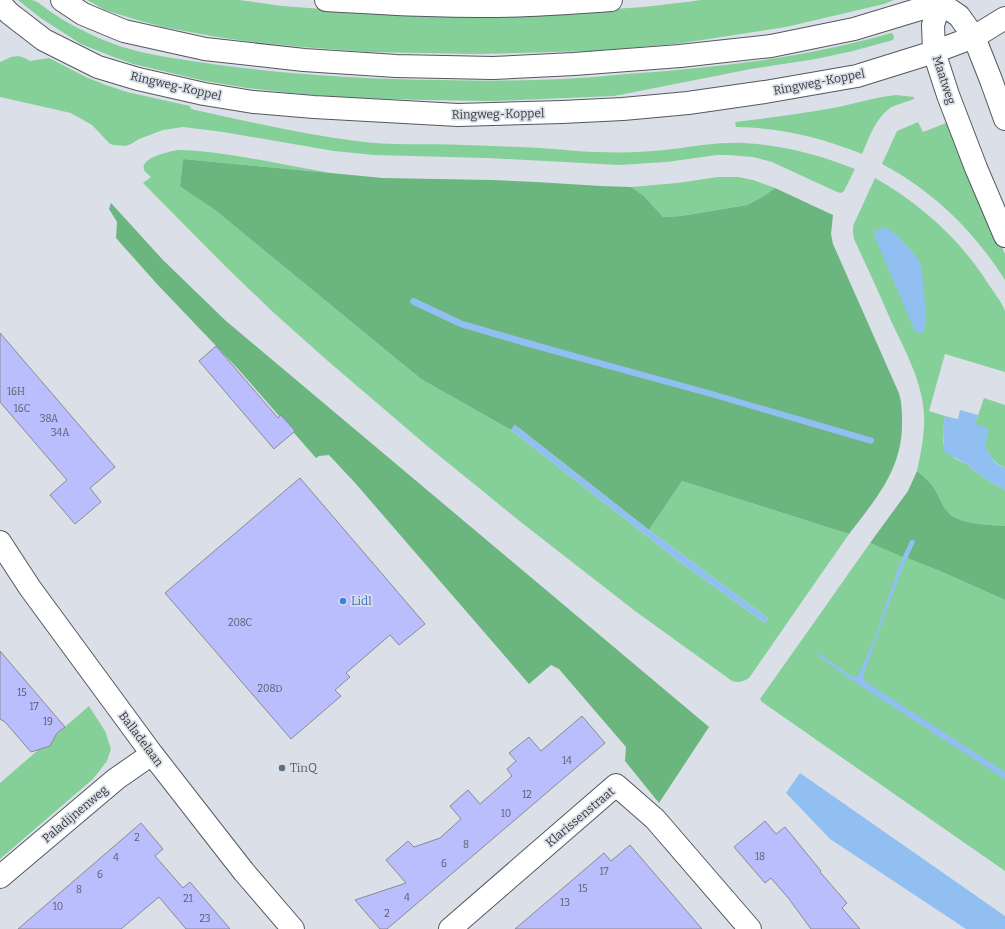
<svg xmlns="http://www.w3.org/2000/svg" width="1005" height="929" font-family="Bitter,serif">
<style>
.green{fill:#85d098}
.forest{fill:#6bb57f}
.water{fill:#92bff2}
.building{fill:#babefc;stroke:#898a92}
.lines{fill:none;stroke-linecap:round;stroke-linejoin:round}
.minor-casing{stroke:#54585f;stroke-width:24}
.major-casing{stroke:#54585f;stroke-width:24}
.minor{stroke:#fff;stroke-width:22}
.major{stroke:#fff;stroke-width:22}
.shop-dot{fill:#3f7fe0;stroke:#dbe0e8;stroke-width:1.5}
.service-dot{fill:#5c6f8a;stroke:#dbe0e8;stroke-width:1.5}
.labels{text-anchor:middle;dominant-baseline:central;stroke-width:3.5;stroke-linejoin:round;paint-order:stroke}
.number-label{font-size:10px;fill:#585b6d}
.street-label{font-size:12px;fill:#383a3d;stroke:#dbe0e8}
.shop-label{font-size:12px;fill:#366cbe;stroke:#dbe0e8;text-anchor:start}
.service-label{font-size:12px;fill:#4e5e75;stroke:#dbe0e8;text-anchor:start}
</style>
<rect width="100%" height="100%" fill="#dbe0e8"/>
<path class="green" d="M 18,0 C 22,0 27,0 31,0 C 39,1 47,10 54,14 C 69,24 85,32 101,39 C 126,50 153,55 179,59 C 266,73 354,79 442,80 C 483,81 523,81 563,79 C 584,78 605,76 626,74 C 715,68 805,58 891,33 L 893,34 L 894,37 L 893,40 L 853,51 L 816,59 L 751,69 L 614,96 L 494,101 L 425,100 L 354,98 L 290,93 L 247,88 L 205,81 L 133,64 L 111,56 L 81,44 L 42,19 Z
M 87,0 L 239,0 L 282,6 L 322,9 L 541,14 L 643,7 L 687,2 L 701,0 L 894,0 L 884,4 L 786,27 L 676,44 L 592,51 L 478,54 L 368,52 L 302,47 L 245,41 L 211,36 L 163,27 L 137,20 L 105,10 Z
M 18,56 L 25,58 L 30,61 L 49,58 L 88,78 L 106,85 L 127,92 L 190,106 L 191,109 C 246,121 300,134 356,141 C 392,146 428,143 464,145 C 495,146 525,147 555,149 C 570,150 584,152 599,152 C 624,153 649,152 673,149 C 697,146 720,142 744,143 C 782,145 820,155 855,169 L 844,191 L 841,193 L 837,192 L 772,162 L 753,157 L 729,155 L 717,155 L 667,162 L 619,165 L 487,158 L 374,155 L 334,151 L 223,132 L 183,127 L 163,130 L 139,139 L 131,144 L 126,146 L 114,145 L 110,144 L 92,125 L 71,113 L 0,97 L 0,62 L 11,57 Z
M 896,95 L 914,97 L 914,99 C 907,102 897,104 890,108 C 875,119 869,138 862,154 C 819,137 782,128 736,127 L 735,122 C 768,118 800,114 833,108 C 854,104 875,97 896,95 Z
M 918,122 L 923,132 L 946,123 L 948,124 L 1005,254 L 1005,280 C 974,231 933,191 882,164 L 897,131 Z
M 177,150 C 193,150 208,152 224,154 C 260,159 295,167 331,173 L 183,159 L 180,185 L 215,210 L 421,379 L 511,430 L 684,565 L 765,623 L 768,618 L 649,530 L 682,481 L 849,534 L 749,678 C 743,682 739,683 732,681 L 635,611 L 522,523 L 426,445 L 329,362 L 274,313 L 225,266 L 143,183 L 151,177 C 149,175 145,172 144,170 C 140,157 169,152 177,150 Z
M 718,177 L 738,177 L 753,180 L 775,188 L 764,196 L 747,205 L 681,216 L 663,217 L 644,196 L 631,187 L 677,183 Z
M 875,178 C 921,204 961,240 989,285 C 994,292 1002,303 1005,311 C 1005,315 1005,322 1005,326 C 1005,341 1005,357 1005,372 L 945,354 L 929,411 L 945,416 L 943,430 L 943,443 L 954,458 L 969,465 L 973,470 L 992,483 L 1005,490 L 1005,526 C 991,525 968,524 956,518 C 942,512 940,494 931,484 C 927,479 922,475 917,471 C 921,452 925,434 924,414 C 922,382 906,352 892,323 C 880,295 867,267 854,239 L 853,232 L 853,226 Z
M 984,398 L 1005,405 L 1005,468 C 1002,466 999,465 996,463 C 994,461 986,450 985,446 C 984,444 986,439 986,436 L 975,424 Z
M 870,543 L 940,571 L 1005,600 L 1005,871 L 762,702 L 760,699 Z
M 89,706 L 105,731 L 111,749 L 107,761 L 93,779 L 0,859 L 0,783 Z"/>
<path class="forest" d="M 183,159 L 383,178 L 492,180 L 536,182 L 601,186 L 631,187 L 644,196 L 663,217 L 681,216 L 747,205 L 764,196 L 775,188 L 833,215 L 831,234 L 833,244 L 894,382 C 896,387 899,392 900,397 C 902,405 902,415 902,424 C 902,470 875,500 849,534 L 682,481 L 649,530 L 515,425 L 511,430 L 421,379 L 215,210 L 180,186 Z
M 111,203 L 163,260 L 226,321 L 709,727 L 659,803 L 625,761 L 626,747 L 559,669 L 551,665 L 529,684 L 356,484 L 329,455 L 319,456 L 316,458 L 239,370 L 157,284 L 116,238 L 117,222 L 109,209 Z
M 917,471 C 922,475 927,479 931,484 C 940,494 942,512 956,518 C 968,524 991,525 1005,526 L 1005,600 L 940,571 L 907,558 L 914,542 L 911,540 L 903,557 L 870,543 L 908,491 Z"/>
<path class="water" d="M 884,227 L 887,228 C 899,238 911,248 919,261 C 923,267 928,326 924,331 C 922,333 920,333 918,333 L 915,331 L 874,235 L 876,231 Z
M 412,298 L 414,298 L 463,321 L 571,352 L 712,391 L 873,438 L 874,439 L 874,442 L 871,444 L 711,397 L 528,347 L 460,327 L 411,304 L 410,301 Z
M 960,410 L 978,415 L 975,424 L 989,429 L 985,446 L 989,454 L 990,454 L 995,463 L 1005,468 L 1005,490 L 992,483 L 973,470 L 969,465 L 944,452 L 943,430 L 945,416 L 958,419 Z
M 515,425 L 649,530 L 768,618 L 765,623 L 684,565 L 511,430 Z
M 911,540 L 914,540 L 915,542 L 903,567 L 890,601 L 863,676 L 866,682 L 1005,772 L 1005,779 L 850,679 L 817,655 L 818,653 L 853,677 L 858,676 L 875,637 L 900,563 Z
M 800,773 L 1005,916 L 1005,929 L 966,929 L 830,839 L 786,793 Z"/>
<path class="building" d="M 0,333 L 115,467 L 90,488 L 101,502 L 75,524 L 50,495 L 67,480 L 0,402 Z
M 216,346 L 278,418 L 281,415 L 295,431 L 274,449 L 199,361 Z
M 300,478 L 425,624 L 399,645 L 390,635 L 346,673 L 350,677 L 335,690 L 341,696 L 291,739 L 165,593 Z
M 0,651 L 65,727 L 57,733 L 50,746 L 31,752 L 5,722 L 0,719 Z
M 582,716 L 605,743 L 387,929 L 380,929 L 355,900 L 406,883 L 386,860 L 408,841 L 414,847 L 440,838 L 461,819 L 450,806 L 468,790 L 480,804 L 512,776 L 507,769 L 516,761 L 509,753 L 529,737 L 541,751 Z
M 765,821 L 776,834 L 785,827 L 821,871 L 820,872 L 847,903 L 842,908 L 860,929 L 811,929 L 789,899 L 771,878 L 765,883 L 734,847 Z
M 141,823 L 163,849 L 155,856 L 183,888 L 190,882 L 230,929 L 186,929 L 159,897 L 121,929 L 18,929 Z
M 630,845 L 702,929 L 515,929 L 604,853 L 611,861 Z"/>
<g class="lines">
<defs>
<path id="minor" d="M 326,0 C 393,4 461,8 529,5 C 556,4 584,2 611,0
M 0,542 L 30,588 L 152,754 L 244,872 L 293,929
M 0,877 L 116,779 L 152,754
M 450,929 L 616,785 L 655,819 L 750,929"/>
<path id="major" d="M 62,0 L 83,14 L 124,31 L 205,49 L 304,60 L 396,66 L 493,68 L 574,64 L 680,56 L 771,46 L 854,29 L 940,3 L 944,0
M 0,3 L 9,13 L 44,40 L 98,67 L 138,79 L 204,94 L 253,102 L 314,107 L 458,115 L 562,112 L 623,109 L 688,103 L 765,92 L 857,76 L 934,52 L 974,37 L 1005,18
M 940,3 L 933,25 L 934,52 L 948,95 L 976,168 L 1005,236
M 940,3 L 959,16 L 974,37 L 991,80 L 1005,119"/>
</defs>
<use href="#minor" class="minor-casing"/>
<use href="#major" class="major-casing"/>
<use href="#minor" class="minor"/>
<use href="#major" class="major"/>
</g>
<circle class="shop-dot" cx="343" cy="601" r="4"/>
<circle class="service-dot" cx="282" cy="768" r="4"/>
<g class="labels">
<g class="number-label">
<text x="16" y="392">16H</text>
<text x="22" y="409">16C</text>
<text x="49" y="419">38A</text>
<text x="60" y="433">34A</text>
<text x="240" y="623">208C</text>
<text x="270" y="689">208D</text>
<text x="22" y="693">15</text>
<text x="34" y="707">17</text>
<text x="48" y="722">19</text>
<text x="567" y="761">14</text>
<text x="527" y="795">12</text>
<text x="506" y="814">10</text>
<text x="137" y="838">2</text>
<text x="466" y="845">8</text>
<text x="760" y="857">18</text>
<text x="116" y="858">4</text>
<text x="444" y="864">6</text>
<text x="604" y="872">17</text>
<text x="100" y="875">6</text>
<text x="583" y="889">15</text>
<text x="79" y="890">8</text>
<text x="407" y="898">4</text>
<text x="188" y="899">21</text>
<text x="565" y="903">13</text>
<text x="58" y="907">10</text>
<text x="387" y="914">2</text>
<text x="205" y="919">23</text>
</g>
<g class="street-label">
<text transform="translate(944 80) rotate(72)">Maatweg</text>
<text transform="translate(819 82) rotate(-11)">Ringweg-Koppel</text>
<text transform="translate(176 86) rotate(13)">Ringweg-Koppel</text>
<text transform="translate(498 114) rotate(-1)">Ringweg-Koppel</text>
<text transform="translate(141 739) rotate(53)">Balladelaan</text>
<text transform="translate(75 814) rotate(-40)">Paladijnenweg</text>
<text transform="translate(580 817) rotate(-40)">Klarissenstraat</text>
</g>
<g class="shop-label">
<text x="351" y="601">Lidl</text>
</g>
<g class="service-label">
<text x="290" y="768">TinQ</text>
</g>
</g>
</svg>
